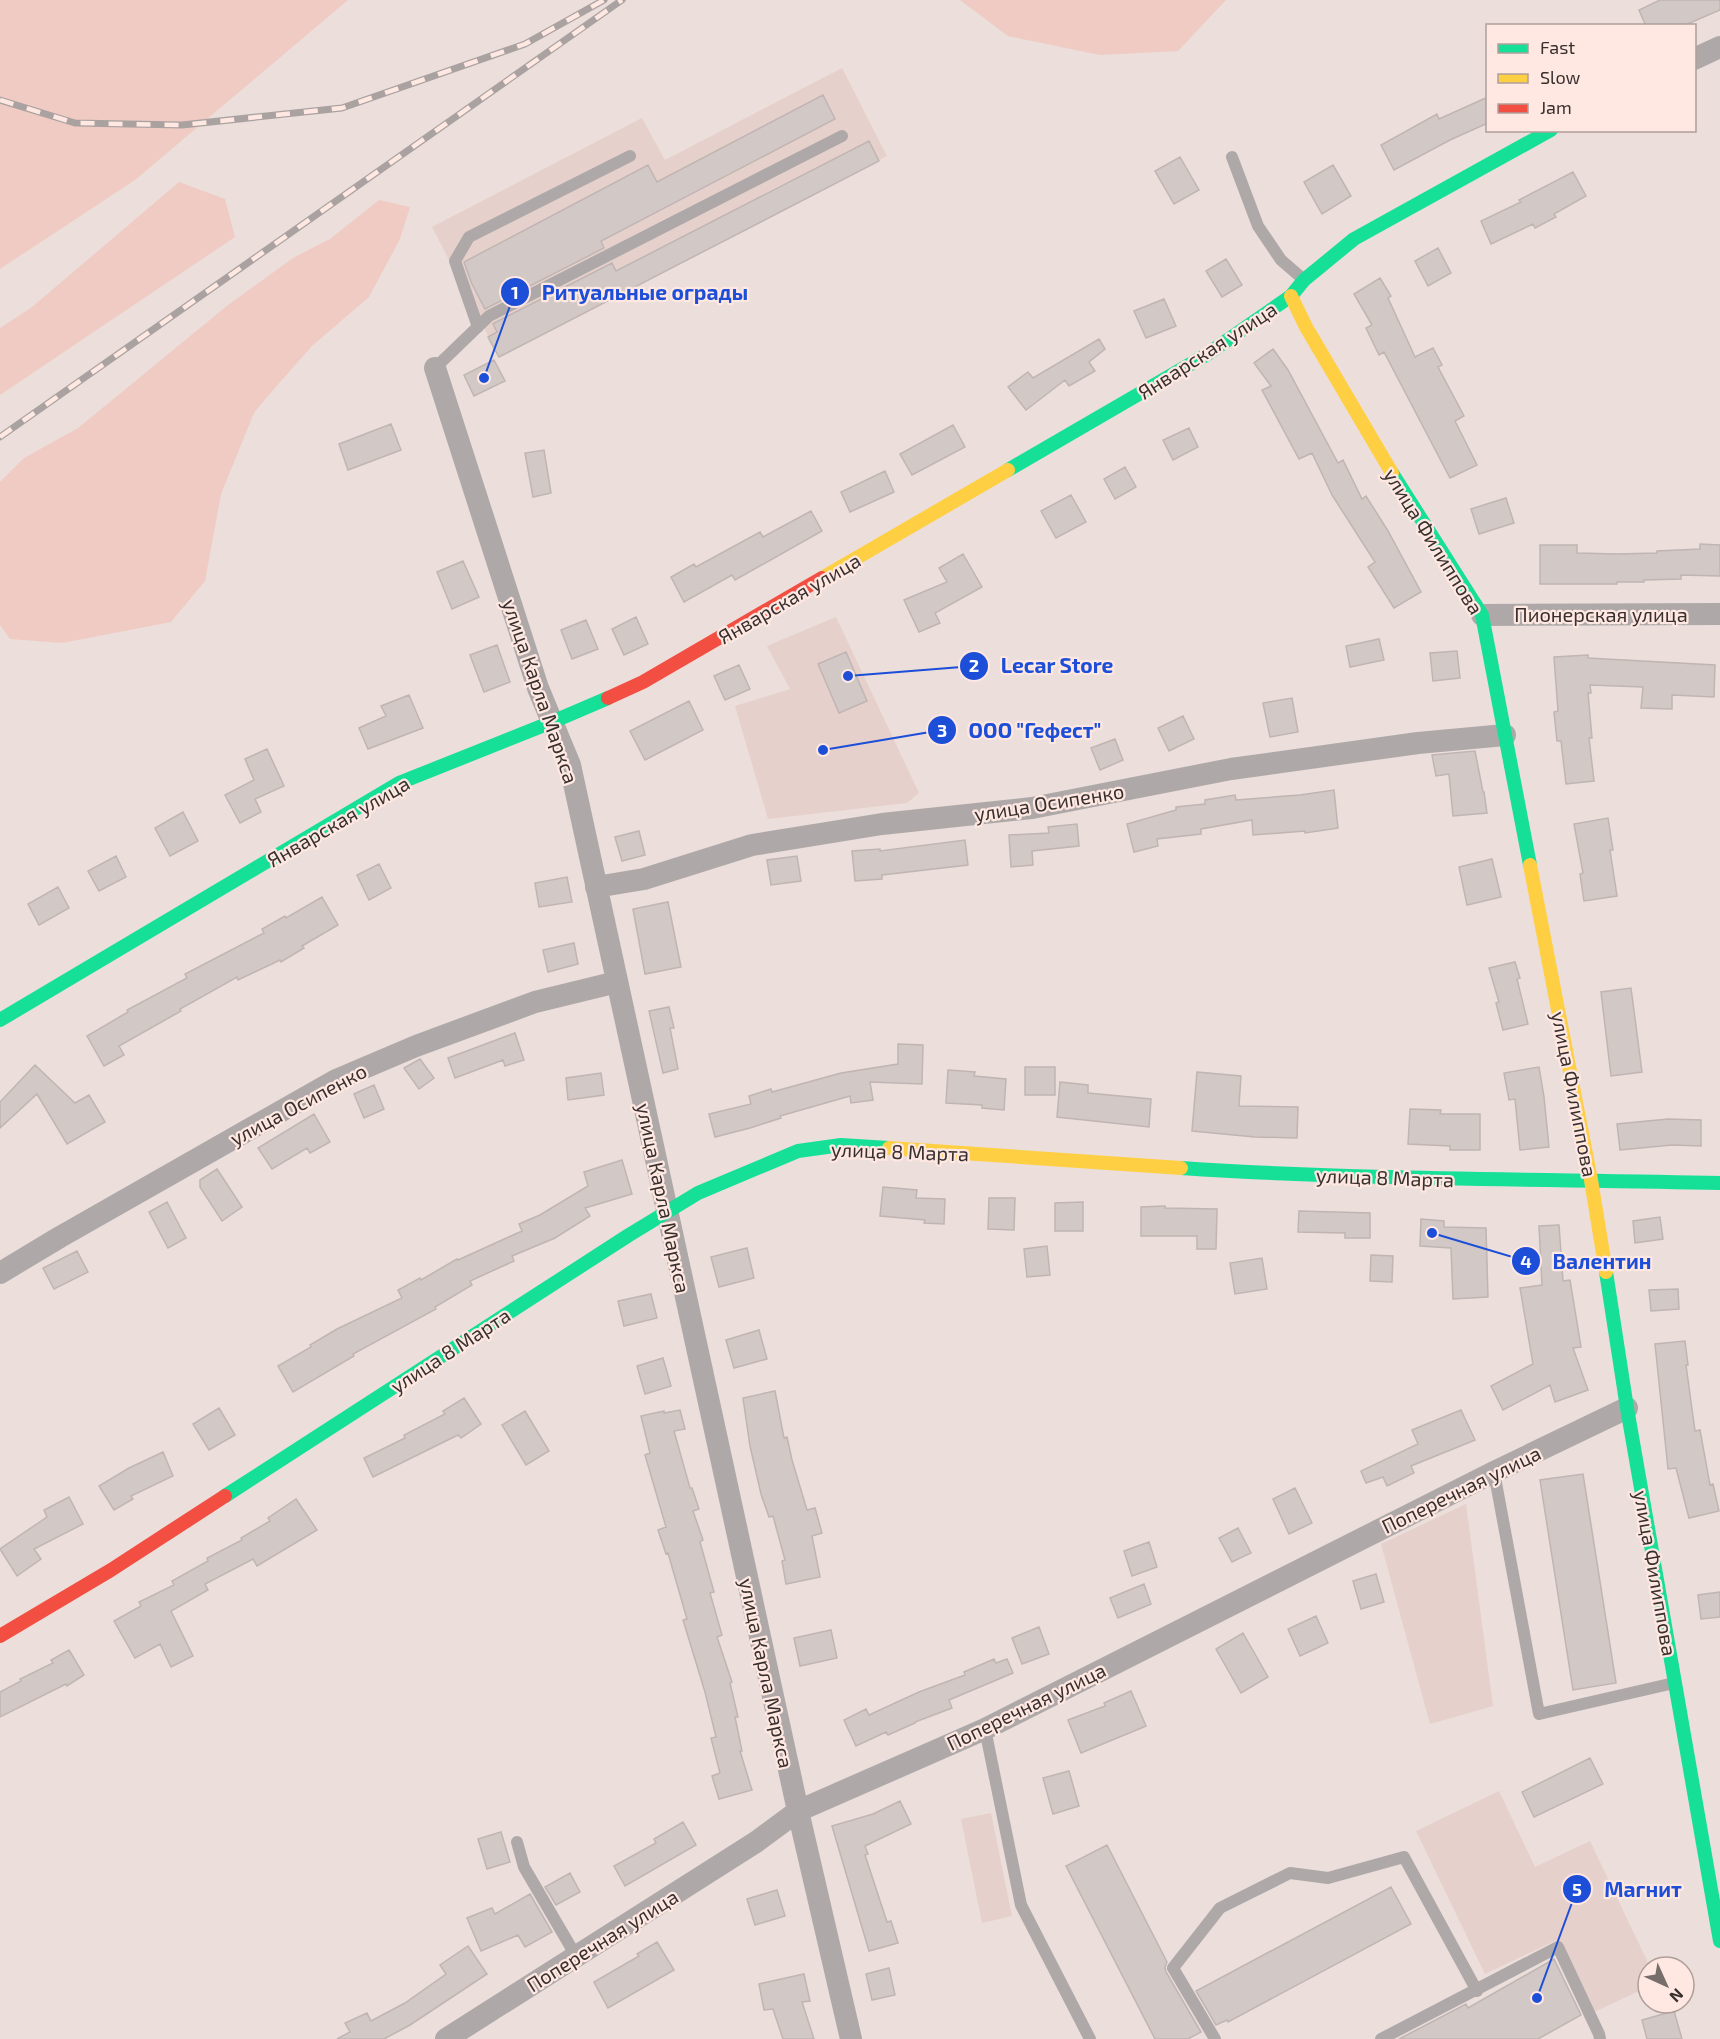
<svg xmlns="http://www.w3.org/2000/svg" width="1720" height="2039" font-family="'Exo 2',sans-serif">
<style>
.built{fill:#e6d0cb}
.green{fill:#f0cbc3}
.building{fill:#d2c8c6;stroke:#c0b5b3;stroke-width:1.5}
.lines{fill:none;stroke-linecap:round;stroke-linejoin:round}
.lane{stroke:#aea9a8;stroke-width:12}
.street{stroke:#aea9a8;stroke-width:22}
.fast{stroke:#16e098;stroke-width:14}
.slow{stroke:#ffcf43;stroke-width:14}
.jam{stroke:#f24e42;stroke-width:14}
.rail-casing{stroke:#aaa2a1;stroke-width:7}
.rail{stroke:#ffe8e2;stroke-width:4.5;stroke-dasharray:14;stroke-linecap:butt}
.labels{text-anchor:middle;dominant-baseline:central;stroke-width:4.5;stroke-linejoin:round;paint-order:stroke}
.street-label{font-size:20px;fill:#38302e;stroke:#ffe8e2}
.leader{fill:none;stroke:#1d4ed8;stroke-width:2}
.callout-dot{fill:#1d4ed8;stroke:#ffe8e2;stroke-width:2}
.mark-label{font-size:18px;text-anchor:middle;font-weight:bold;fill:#fff}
.callout-label{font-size:21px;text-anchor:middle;font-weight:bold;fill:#1d4ed8;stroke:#ffe8e2;stroke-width:4.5;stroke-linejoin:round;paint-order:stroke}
</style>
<rect width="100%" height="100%" fill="#ebdedb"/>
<path class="built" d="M 842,68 L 887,156 L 499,357 L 432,227 L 642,118 L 665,160 Z
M 836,617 L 919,793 L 907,803 L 768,819 L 735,706 L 790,689 L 767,646 Z
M 1466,1504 L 1493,1706 L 1430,1724 L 1381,1544 Z
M 1499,1791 L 1535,1867 L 1590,1841 L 1650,1967 L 1648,1967 L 1648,1987 L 1594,2012 L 1559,1939 L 1485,1974 L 1416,1831 Z
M 991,1813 L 1012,1916 L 982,1923 L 961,1819 Z"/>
<path class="green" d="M 0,0 L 348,0 L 135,180 L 0,269 Z
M 960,0 L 1226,0 L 1178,51 L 1100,55 L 1008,36 Z
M 179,182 L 225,199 L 235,237 L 0,395 L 0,328 L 32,307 Z
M 379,200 L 410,207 L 400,239 L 369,297 L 312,346 L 266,398 L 254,413 L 221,494 L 205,581 L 171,622 L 62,643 L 10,639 L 0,625 L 0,482 L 24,458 L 78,428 L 228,305 L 293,258 L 330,239 Z"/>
<path class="building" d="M 1660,0 L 1720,0 L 1720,10 L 1683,26 L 1646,26 L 1639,10 Z
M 823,95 L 835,119 L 601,241 L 604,248 L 485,309 L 472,284 L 464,262 L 648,165 L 657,182 Z
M 1488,97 L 1488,123 L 1450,140 L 1394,170 L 1381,145 L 1437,114 L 1439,119 Z
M 869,141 L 879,161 L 499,357 L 488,337 L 497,332 L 493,324 L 494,323 L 612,263 L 616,271 Z
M 1180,157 L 1199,190 L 1174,204 L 1155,171 Z
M 1333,165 L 1351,196 L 1322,214 L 1304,182 Z
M 1573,172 L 1586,196 L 1554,214 L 1556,217 L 1535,228 L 1533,224 L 1491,244 L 1481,221 L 1521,202 L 1519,200 Z
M 1438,248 L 1451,273 L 1428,286 L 1415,261 Z
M 1226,259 L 1242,285 L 1222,297 L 1206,271 Z
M 1380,278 L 1391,296 L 1388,298 L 1415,357 L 1433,348 L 1442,365 L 1438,367 L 1464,416 L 1455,421 L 1477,465 L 1450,478 L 1384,352 L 1379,355 L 1366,328 L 1372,325 L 1354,294 Z
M 1164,299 L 1176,326 L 1146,338 L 1134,311 Z
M 1099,339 L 1105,349 L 1089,362 L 1095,371 L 1069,386 L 1065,380 L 1026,410 L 1008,387 L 1028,372 L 1033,378 Z
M 1273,349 L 1288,370 L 1338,463 L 1343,460 L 1362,499 L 1366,496 L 1388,531 L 1421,592 L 1394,608 L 1368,567 L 1375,562 L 1332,495 L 1312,453 L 1299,459 L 1262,390 L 1271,386 L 1254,363 Z
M 494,360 L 505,381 L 474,396 L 464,375 Z
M 391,424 L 401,450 L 348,470 L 339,444 Z
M 953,425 L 965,447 L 912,475 L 900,454 Z
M 1189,428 L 1198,447 L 1173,460 L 1163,440 Z
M 544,450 L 551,493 L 533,497 L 525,453 Z
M 1125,467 L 1136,487 L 1115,499 L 1104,479 Z
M 885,471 L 894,492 L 850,512 L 841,492 Z
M 1071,495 L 1086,522 L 1056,538 L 1041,511 Z
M 1506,498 L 1514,523 L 1479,534 L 1471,509 Z
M 811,511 L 822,531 L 735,580 L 732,575 L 684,602 L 671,577 L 694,564 L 696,567 L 760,532 L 763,537 Z
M 1700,544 L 1720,545 L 1720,576 L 1681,575 L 1681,579 L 1644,580 L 1644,582 L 1617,582 L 1617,584 L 1540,584 L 1540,545 L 1577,545 L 1577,553 L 1617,554 L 1657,553 L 1657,551 L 1700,549 Z
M 963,554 L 982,587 L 935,613 L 940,623 L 919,632 L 904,600 L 947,582 L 939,568 Z
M 463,561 L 479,597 L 452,609 L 437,572 Z
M 636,617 L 648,644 L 624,655 L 612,629 Z
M 586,620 L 598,649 L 572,659 L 561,630 Z
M 1379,639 L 1384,660 L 1350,667 L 1346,646 Z
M 497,645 L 510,682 L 484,692 L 470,655 Z
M 1457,651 L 1460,678 L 1433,681 L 1430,653 Z
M 846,652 L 867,701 L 839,713 L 818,664 Z
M 1588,655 L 1588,658 L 1715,665 L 1714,697 L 1672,695 L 1672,709 L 1641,708 L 1643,687 L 1590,685 L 1591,693 L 1588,693 L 1592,738 L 1589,738 L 1594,781 L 1566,784 L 1561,741 L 1557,741 L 1554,712 L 1558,711 L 1554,657 Z
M 739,665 L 750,689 L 725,700 L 714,676 Z
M 409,695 L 423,728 L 368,749 L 359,728 L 386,716 L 381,706 Z
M 1292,698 L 1298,732 L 1270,737 L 1263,703 Z
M 689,701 L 703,730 L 645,760 L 630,731 Z
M 1183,716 L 1194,739 L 1169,751 L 1158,728 Z
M 1115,739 L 1123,760 L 1100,770 L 1091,748 Z
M 267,749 L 284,786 L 255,799 L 261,812 L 240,823 L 225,795 L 254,780 L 245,759 Z
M 1475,751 L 1483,792 L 1484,792 L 1487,813 L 1453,816 L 1449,774 L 1436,776 L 1432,755 Z
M 1334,790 L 1338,828 L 1305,833 L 1305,831 L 1253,835 L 1252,820 L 1201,829 L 1201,834 L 1157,839 L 1158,846 L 1134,852 L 1127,824 L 1176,810 L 1176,807 L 1205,804 L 1205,800 L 1235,795 L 1236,800 L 1300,795 Z
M 183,812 L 198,841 L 170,856 L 155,828 Z
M 1608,818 L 1613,850 L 1610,850 L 1617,896 L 1584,901 L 1580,874 L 1583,873 L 1574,824 Z
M 1077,824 L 1079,846 L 1032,851 L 1033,865 L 1011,867 L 1009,835 L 1049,833 L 1048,827 Z
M 639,831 L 645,855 L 622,861 L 615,837 Z
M 965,840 L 968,865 L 882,875 L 882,879 L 855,881 L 852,851 L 880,849 L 880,851 Z
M 116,856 L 126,877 L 99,891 L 88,871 Z
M 797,856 L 801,881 L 771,885 L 767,860 Z
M 1492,859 L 1501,897 L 1467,905 L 1459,867 Z
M 379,864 L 391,888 L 369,900 L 357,875 Z
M 567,877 L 572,902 L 539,907 L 535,883 Z
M 58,887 L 69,908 L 39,925 L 28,904 Z
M 322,897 L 338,925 L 302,946 L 304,948 L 281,962 L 280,960 L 238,980 L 237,977 L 180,1009 L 181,1011 L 119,1046 L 124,1055 L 104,1066 L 87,1036 L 128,1012 L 127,1010 L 187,978 L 185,974 L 264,933 L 262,929 L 285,916 L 286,918 Z
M 668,902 L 681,967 L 645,974 L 633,909 Z
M 574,943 L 578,964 L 548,972 L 543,950 Z
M 1515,962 L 1520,978 L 1517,979 L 1528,1024 L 1503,1030 L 1496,1003 L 1499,1002 L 1489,968 Z
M 1631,988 L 1642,1072 L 1611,1076 L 1601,992 Z
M 669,1007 L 674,1028 L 670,1028 L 678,1069 L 663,1073 L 649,1011 Z
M 515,1033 L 524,1060 L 505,1066 L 503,1060 L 455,1078 L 448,1058 Z
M 898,1044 L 923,1045 L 922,1084 L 870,1082 L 873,1100 L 851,1103 L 850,1096 L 780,1116 L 781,1118 L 750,1128 L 715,1137 L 709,1114 L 751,1104 L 749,1096 L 771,1089 L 772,1092 L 841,1073 L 898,1064 Z
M 420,1059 L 434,1078 L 419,1089 L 404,1068 Z
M 35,1065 L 75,1103 L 89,1095 L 105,1122 L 67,1144 L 37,1094 L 0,1128 L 0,1102 Z
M 1025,1067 L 1055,1067 L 1055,1095 L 1025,1095 Z
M 1539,1067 L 1544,1097 L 1549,1147 L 1520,1150 L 1515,1099 L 1509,1100 L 1504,1073 Z
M 948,1070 L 975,1072 L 974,1076 L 1006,1079 L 1004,1110 L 982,1108 L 982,1105 L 946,1103 Z
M 1197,1072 L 1241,1076 L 1239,1106 L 1298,1107 L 1297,1138 L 1255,1137 L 1192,1131 Z
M 601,1073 L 604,1095 L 568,1100 L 566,1078 Z
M 1060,1082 L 1088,1085 L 1088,1093 L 1151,1099 L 1149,1127 L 1057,1117 Z
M 374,1085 L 384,1109 L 364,1118 L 354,1094 Z
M 1410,1109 L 1441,1110 L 1440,1114 L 1480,1114 L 1480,1150 L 1450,1150 L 1450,1146 L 1408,1144 Z
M 314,1114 L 330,1142 L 310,1153 L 307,1148 L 272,1169 L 258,1148 Z
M 1668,1119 L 1701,1120 L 1701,1146 L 1672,1145 L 1620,1150 L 1617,1124 Z
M 622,1160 L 632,1194 L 585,1208 L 590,1216 L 555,1238 L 512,1256 L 514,1261 L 470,1281 L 472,1285 L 435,1307 L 436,1309 L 353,1354 L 354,1356 L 293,1392 L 278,1366 L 311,1347 L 310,1345 L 337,1329 L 402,1298 L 398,1290 L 420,1278 L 421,1280 L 457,1259 L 458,1260 L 522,1231 L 519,1224 L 540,1215 L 588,1186 L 584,1172 Z
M 217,1169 L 242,1207 L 222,1221 L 200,1187 L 200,1180 Z
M 883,1187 L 917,1190 L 916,1198 L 945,1199 L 944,1224 L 924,1223 L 925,1220 L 880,1216 Z
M 989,1198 L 1015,1198 L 1014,1230 L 988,1229 Z
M 167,1202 L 186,1238 L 168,1248 L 149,1212 Z
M 1083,1202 L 1083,1231 L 1055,1231 L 1055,1203 Z
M 1165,1206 L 1165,1208 L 1217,1209 L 1216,1249 L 1197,1249 L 1197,1236 L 1141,1236 L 1141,1207 Z
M 1299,1211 L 1370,1213 L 1370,1238 L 1345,1238 L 1345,1233 L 1298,1232 Z
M 1660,1217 L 1663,1239 L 1635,1243 L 1633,1221 Z
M 1421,1219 L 1444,1221 L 1444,1227 L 1486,1228 L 1488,1297 L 1453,1299 L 1451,1248 L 1420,1246 Z
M 1559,1225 L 1563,1281 L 1570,1280 L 1581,1347 L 1573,1348 L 1588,1390 L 1555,1402 L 1550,1385 L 1503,1410 L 1491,1386 L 1533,1364 L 1520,1288 L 1542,1285 L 1539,1226 Z
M 1047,1246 L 1050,1275 L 1027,1277 L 1024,1249 Z
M 747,1248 L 754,1278 L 719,1287 L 711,1257 Z
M 77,1251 L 88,1272 L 54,1289 L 43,1268 Z
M 1371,1255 L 1393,1256 L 1392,1282 L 1370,1281 Z
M 1262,1258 L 1267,1289 L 1235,1294 L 1230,1263 Z
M 1678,1289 L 1679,1309 L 1651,1311 L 1649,1290 Z
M 651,1294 L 657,1318 L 624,1326 L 618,1301 Z
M 759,1330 L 767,1359 L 734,1368 L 726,1340 Z
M 1685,1341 L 1688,1365 L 1686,1365 L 1695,1431 L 1700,1430 L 1710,1485 L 1713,1484 L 1719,1511 L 1689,1518 L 1676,1468 L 1668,1469 L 1655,1344 Z
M 663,1358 L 671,1386 L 645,1394 L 637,1366 Z
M 775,1391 L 784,1438 L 787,1437 L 792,1460 L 807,1510 L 815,1508 L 822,1533 L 812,1536 L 820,1577 L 786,1584 L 782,1561 L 785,1560 L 773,1516 L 769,1517 L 761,1494 L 750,1446 L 743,1398 Z
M 464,1398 L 481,1424 L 461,1438 L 458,1435 L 373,1477 L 364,1458 L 405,1438 L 404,1435 L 445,1414 L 443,1411 Z
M 219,1408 L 235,1435 L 209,1450 L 193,1424 Z
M 680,1410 L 685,1429 L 674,1431 L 690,1488 L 692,1488 L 699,1509 L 693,1511 L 703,1540 L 700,1542 L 714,1592 L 710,1593 L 722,1635 L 717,1637 L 732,1682 L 730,1683 L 738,1717 L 735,1717 L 742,1751 L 740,1751 L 752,1790 L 719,1799 L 712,1776 L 720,1773 L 711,1738 L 716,1737 L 705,1692 L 683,1620 L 687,1619 L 668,1553 L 666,1554 L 658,1530 L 666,1527 L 645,1455 L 650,1453 L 641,1416 L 664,1411 L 664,1413 Z
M 1461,1410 L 1475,1440 L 1411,1466 L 1414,1473 L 1387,1486 L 1383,1477 L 1366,1483 L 1361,1471 L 1418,1444 L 1412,1430 Z
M 525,1411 L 549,1451 L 526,1465 L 502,1425 Z
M 163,1452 L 173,1476 L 131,1496 L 133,1499 L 114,1510 L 99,1486 L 129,1468 Z
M 1583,1474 L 1616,1683 L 1573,1690 L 1540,1480 Z
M 1295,1488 L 1312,1523 L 1289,1534 L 1273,1499 Z
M 69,1497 L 83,1524 L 34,1549 L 41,1559 L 17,1576 L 0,1549 L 47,1517 L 44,1510 Z
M 296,1499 L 317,1530 L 257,1566 L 253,1559 L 205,1584 L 208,1590 L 171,1611 L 193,1656 L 171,1667 L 160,1644 L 135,1658 L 114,1621 L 141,1606 L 139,1602 L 174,1585 L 172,1581 L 208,1561 L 207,1558 L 242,1540 L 241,1538 L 270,1521 L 268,1518 Z
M 1238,1528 L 1251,1553 L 1232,1562 L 1219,1538 Z
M 1149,1542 L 1157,1567 L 1132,1576 L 1124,1551 Z
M 1376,1574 L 1384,1602 L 1361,1609 L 1353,1581 Z
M 1144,1584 L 1151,1604 L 1118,1618 L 1110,1598 Z
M 1720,1592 L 1720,1617 L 1701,1619 L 1698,1595 Z
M 1316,1616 L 1328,1643 L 1300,1656 L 1288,1629 Z
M 1039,1627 L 1049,1654 L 1022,1664 L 1012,1638 Z
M 831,1630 L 837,1658 L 800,1666 L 794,1638 Z
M 1243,1633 L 1268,1677 L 1241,1693 L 1216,1649 Z
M 69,1650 L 84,1675 L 67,1686 L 66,1684 L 0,1717 L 0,1692 L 21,1681 L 20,1679 L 53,1663 L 51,1660 Z
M 994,1659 L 996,1663 L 1007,1659 L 1013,1673 L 949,1700 L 952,1708 L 915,1722 L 915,1723 L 888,1735 L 886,1732 L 856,1746 L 844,1720 L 866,1709 L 869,1715 L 919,1692 L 965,1675 L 964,1672 Z
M 1131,1691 L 1146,1726 L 1081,1753 L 1068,1720 L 1105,1706 L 1104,1703 Z
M 1590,1758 L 1603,1784 L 1534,1817 L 1522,1792 Z
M 1069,1771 L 1079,1806 L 1053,1814 L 1043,1778 Z
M 900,1801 L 911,1824 L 865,1846 L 868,1854 L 865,1855 L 887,1922 L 891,1921 L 898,1943 L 869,1951 L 832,1826 L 873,1814 Z
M 683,1822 L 696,1845 L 625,1886 L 614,1866 L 656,1843 L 654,1839 Z
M 501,1832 L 510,1862 L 487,1869 L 478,1839 Z
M 1107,1845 L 1167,1962 L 1165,1967 L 1166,1972 L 1201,2032 L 1188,2039 L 1155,2039 L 1066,1866 Z
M 570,1873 L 580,1892 L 556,1905 L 545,1887 Z
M 1391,1887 L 1411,1924 L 1228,2022 L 1227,2020 L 1216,2025 L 1196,1991 Z
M 777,1890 L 785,1916 L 755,1925 L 747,1899 Z
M 530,1894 L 552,1932 L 525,1947 L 518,1935 L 481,1951 L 467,1918 L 492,1908 L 495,1914 Z
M 657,1942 L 674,1970 L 608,2008 L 594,1982 L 639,1956 L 637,1954 Z
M 468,1946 L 487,1974 L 410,2025 L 384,2039 L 337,2039 L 350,2032 L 345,2023 L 367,2013 L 371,2021 L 405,2003 L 446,1974 L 440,1965 Z
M 1554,1959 L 1581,2015 L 1538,2039 L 1399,2039 L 1466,2004 L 1468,2008 Z
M 889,1968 L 895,1995 L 872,2000 L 866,1974 Z
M 804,1974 L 810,2001 L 802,2002 L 814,2039 L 783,2039 L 773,2009 L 764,2010 L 759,1984 Z
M 1674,2011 L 1682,2039 L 1647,2039 L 1642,2020 Z"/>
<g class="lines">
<path class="lane" d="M 1232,157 L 1258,226 L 1281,260 L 1303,279
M 478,327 L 455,261 L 469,237 L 630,156
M 435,368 L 489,316 L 842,136
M 1494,1472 L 1539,1714 L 1674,1683
M 985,1729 L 1021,1905 L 1090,2039
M 517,1842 L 524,1867 L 576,1956
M 1215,2039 L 1173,1968 L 1220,1908 L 1290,1873 L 1328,1878 L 1404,1857 L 1477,1991
M 1381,2039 L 1558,1947 L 1599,2034 L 1600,2039"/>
<path class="street" d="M 1694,59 L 1720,47
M 435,368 L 538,688 L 570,765 L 798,1811 L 851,2039
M 1482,615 L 1720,614
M 596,887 L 644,879 L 752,845 L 882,824 L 1032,808 L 1231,769 L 1418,743 L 1505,735
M 0,1273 L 60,1237 L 336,1080 L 416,1046 L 535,1002 L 617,982
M 446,2039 L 756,1842 L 798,1811 L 985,1729 L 1494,1472 L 1627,1408"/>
<path class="fast" d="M 1008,470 L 1206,355 L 1291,296 L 1304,280 L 1354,239 L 1551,130
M 1392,473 L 1482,615 L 1530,865
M 0,1020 L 399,783 L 552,722 L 608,698
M 1181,1168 C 1361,1180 1540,1179 1720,1183
M 1606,1272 L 1627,1408 L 1720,1941
M 225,1496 L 629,1235 L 698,1193 L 798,1151 L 841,1145 L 889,1148"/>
<path class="slow" d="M 1291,296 L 1306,327 L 1392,473
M 822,578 L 1008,470
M 1530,865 L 1591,1180 L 1606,1272
M 889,1148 L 1181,1168"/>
<path class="jam" d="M 608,698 L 643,682 L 822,578
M 0,1636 L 111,1570 L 225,1496"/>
<defs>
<path id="rail" d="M 0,100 L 75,123 L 182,125 L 342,108 L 525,44 L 604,0
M 0,437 L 622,0"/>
</defs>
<use href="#rail" class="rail-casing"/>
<use href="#rail" class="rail"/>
</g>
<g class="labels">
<g class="street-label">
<text transform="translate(1207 350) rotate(-33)">Январская улица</text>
<text transform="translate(1434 541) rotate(58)">улица Филиппова</text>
<text transform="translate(789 598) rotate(-30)">Январская улица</text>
<text x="1601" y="614">Пионерская улица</text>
<text transform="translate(541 691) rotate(71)">улица Карла Маркса</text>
<text transform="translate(1049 802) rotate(-9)">улица Осипенко</text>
<text transform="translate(338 821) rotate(-30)">Январская улица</text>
<text transform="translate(1575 1094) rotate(79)">улица Филиппова</text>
<text transform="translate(298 1104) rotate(-28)">улица Осипенко</text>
<text transform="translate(900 1151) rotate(2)">улица 8 Марта</text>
<text transform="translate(1385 1177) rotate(2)">улица 8 Марта</text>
<text transform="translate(664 1198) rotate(78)">улица Карла Маркса</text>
<text transform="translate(450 1350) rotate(-33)">улица 8 Марта</text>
<text transform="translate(1461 1489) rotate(-26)">Поперечная улица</text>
<text transform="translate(1656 1573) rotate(80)">улица Филиппова</text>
<text transform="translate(767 1673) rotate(78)">улица Карла Маркса</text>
<text transform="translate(1026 1706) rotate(-26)">Поперечная улица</text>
<text transform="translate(602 1940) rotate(-32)">Поперечная улица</text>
</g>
</g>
<path class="leader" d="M484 378L515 292M848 676L974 666M823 750L942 730M1432 1233L1526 1261M1537 1998L1577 1889"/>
<g class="callout-dot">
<circle cx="484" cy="378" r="6"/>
<circle cx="848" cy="676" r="6"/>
<circle cx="823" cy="750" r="6"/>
<circle cx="1432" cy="1233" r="6"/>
<circle cx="1537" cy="1998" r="6"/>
<circle cx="515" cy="292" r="15"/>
<circle cx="974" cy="666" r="15"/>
<circle cx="942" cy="730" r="15"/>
<circle cx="1526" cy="1261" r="15"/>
<circle cx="1577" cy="1889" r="15"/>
</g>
<g class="mark-label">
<text x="515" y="299">1</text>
<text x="974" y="672">2</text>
<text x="942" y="737">3</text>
<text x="1526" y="1268">4</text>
<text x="1577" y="1896">5</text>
</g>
<g class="callout-label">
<text x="645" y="300">Ритуальные ограды</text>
<text x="1057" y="673">Lecar Store</text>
<text x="1035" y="738">ООО "Гефест"</text>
<text x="1602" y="1269">Валентин</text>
<text x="1643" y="1897">Магнит</text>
</g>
<rect x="1486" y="24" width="210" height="108" fill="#ffe8e2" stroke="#af9e9a" stroke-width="1.5"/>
<rect x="1498" y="44" width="30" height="9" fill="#16e098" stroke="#af9e9a" stroke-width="1.5"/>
<text x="1540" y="54" font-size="18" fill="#38302e">Fast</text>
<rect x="1498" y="74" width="30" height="9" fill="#ffcf43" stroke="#af9e9a" stroke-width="1.5"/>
<text x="1540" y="84" font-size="18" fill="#38302e">Slow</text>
<rect x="1498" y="104" width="30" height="9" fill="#f24e42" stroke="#af9e9a" stroke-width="1.5"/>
<text x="1540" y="114" font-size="18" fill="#38302e">Jam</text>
<g transform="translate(1666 1985) rotate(135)"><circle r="28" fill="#ffe8e2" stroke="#af9e9a" stroke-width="1.5"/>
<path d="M0-4.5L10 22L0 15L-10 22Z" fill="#776d6b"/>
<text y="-9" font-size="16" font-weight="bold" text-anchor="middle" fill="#38302e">N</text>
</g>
</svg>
